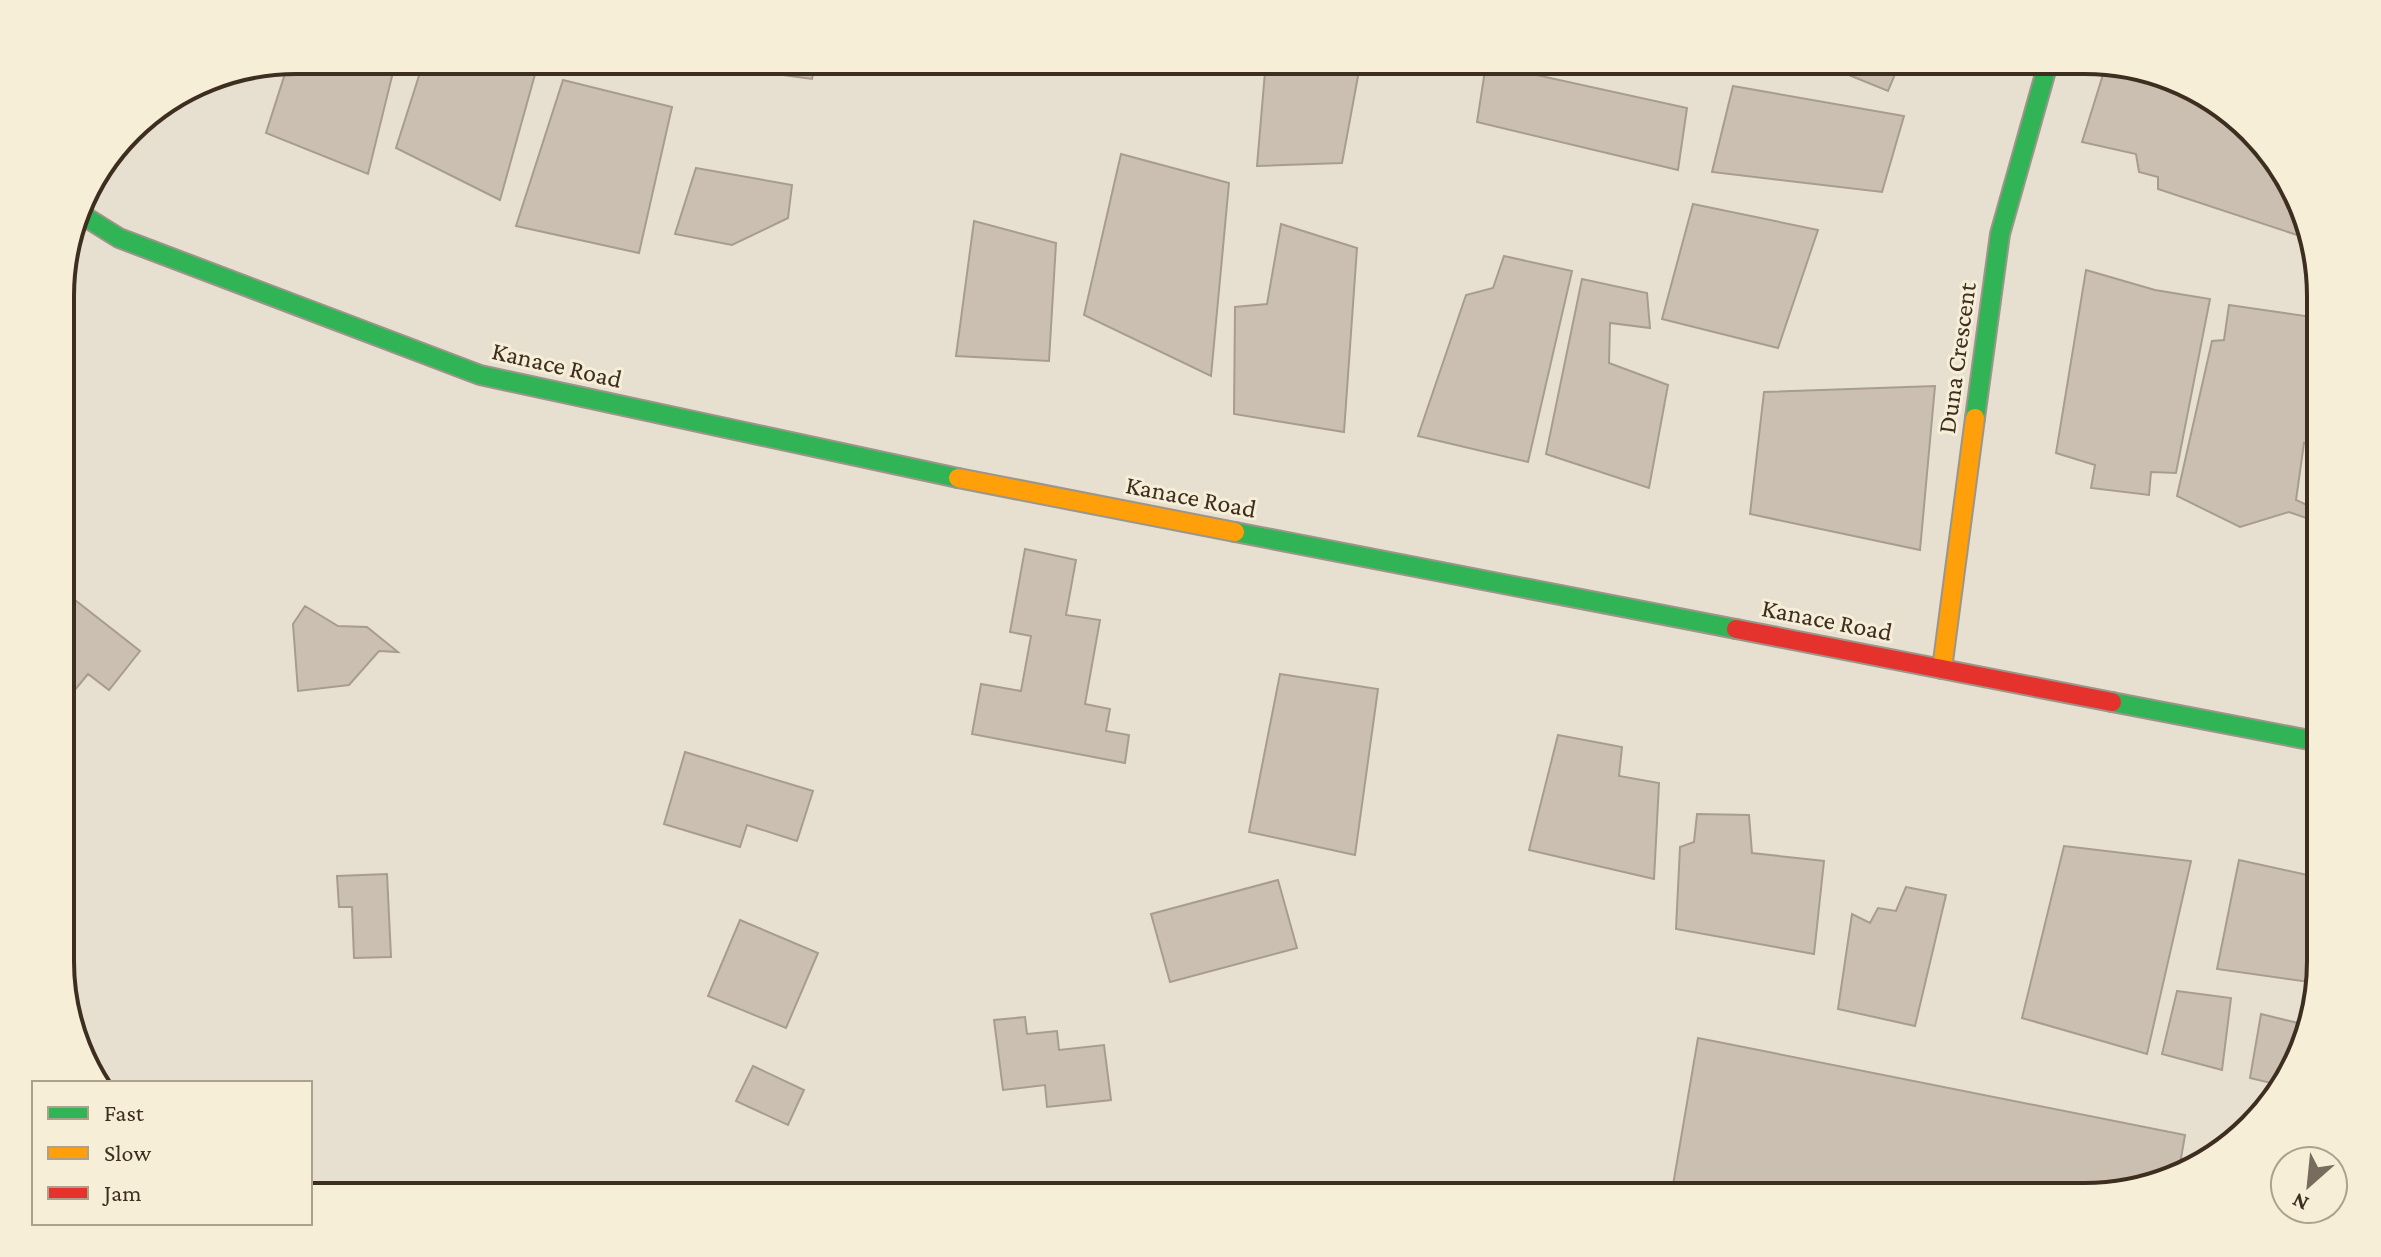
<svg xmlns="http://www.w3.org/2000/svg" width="2381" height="1257" font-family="'Crimson Pro',serif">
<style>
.building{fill:#cbbfb2;stroke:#a89c90;stroke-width:2}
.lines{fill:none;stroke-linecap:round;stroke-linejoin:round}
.fast-casing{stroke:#9c958a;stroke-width:22}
.slow-casing{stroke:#9c958a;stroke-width:22}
.jam-casing{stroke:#9c958a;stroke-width:22}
.fast{stroke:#30b455;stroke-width:18}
.slow{stroke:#ff9f0a;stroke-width:18}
.jam{stroke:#e5322d;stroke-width:18}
.labels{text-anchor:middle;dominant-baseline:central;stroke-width:6;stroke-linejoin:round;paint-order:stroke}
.street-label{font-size:26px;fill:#3d2e20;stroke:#f7eed8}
.rim{fill:none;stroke:#3d2e20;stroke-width:4}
</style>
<rect width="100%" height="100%" fill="#e7e0d1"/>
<path class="building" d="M 396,60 L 368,174 L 266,133 L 289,61 Z
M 424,60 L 539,60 L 500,200 L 396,148 Z
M 700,60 L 817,60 L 812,79 L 700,64 Z
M 1266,60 L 1361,60 L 1342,163 L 1257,166 Z
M 1632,60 L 1703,60 L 1703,63 Z
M 1812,60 L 1901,60 L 1888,91 Z
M 1486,64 L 1687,108 L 1678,170 L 1477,122 Z
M 2106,65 L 2190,85 L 2281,164 L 2309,239 L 2158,189 L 2158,177 L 2139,172 L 2136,154 L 2082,142 Z
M 563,80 L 672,107 L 639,253 L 516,226 Z
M 1733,86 L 1904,116 L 1882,192 L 1712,172 Z
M 1121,154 L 1229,183 L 1211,376 L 1084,315 Z
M 696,168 L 792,185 L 788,218 L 732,245 L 675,234 Z
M 1693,204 L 1818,230 L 1778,348 L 1662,319 Z
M 974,221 L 1056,243 L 1049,361 L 956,356 Z
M 1281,224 L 1357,248 L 1344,432 L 1234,414 L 1235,307 L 1267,304 Z
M 1504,256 L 1572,271 L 1528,462 L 1418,436 L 1466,295 L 1493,288 Z
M 2086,270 L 2155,290 L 2210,299 L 2176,473 L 2151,472 L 2149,495 L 2091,488 L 2095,465 L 2056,453 Z
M 1582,279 L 1647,293 L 1650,328 L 1610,323 L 1609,363 L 1668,385 L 1649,488 L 1546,454 Z
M 2229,305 L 2319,318 L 2311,411 L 2319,417 L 2320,446 L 2304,443 L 2296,500 L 2320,511 L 2309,519 L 2289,512 L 2240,527 L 2177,496 L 2212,341 L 2224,340 Z
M 61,331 L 70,337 L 61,352 Z
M 1935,386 L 1920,550 L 1750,514 L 1764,392 Z
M 1025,549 L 1076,560 L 1066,615 L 1100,620 L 1085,704 L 1110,709 L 1106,731 L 1129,735 L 1125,763 L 972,734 L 981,684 L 1021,691 L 1031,636 L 1010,632 Z
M 61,589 L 140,651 L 109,690 L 88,674 L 74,691 L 61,681 Z
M 305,606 L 338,626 L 367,627 L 398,652 L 379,651 L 349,685 L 298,691 L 293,624 Z
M 1280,674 L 1378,689 L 1355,855 L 1249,832 Z
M 1558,735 L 1622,747 L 1619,776 L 1659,783 L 1654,879 L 1529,850 Z
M 685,752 L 813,791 L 797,841 L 747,825 L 740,847 L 664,824 Z
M 1697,814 L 1749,815 L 1752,853 L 1824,861 L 1814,954 L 1676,929 L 1680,847 L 1694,842 Z
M 2064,846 L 2191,861 L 2147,1054 L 2022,1018 Z
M 2239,860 L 2321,878 L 2321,962 L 2316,983 L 2217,969 Z
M 387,874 L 391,957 L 354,958 L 352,907 L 339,907 L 337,876 Z
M 1278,880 L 1297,948 L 1170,982 L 1151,914 Z
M 1906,887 L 1946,895 L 1915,1026 L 1838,1009 L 1852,914 L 1870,923 L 1878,908 L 1896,911 Z
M 740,920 L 818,953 L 786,1028 L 708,996 Z
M 2177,991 L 2231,998 L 2222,1070 L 2162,1054 Z
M 2261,1014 L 2306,1025 L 2296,1066 L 2279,1085 L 2250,1078 Z
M 1025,1017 L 1027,1034 L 1057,1031 L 1059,1050 L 1104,1045 L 1111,1100 L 1047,1107 L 1045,1085 L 1003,1090 L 994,1020 Z
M 1698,1038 L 2185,1135 L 2179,1170 L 2100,1197 L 1671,1197 Z
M 753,1066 L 804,1090 L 788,1125 L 736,1101 Z"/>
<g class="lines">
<defs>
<path id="fast" d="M 79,213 L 119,238 L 480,375 L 958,478
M 1975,418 L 2000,234 L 2049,60
M 1235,532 L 1736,629
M 2112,702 L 2320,742"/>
<path id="slow" d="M 958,478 L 1235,532
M 1942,669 L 1975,418"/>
<path id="jam" d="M 1736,629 L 2112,702"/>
</defs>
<use href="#fast" class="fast-casing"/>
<use href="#slow" class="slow-casing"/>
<use href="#jam" class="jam-casing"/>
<use href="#fast" class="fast"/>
<use href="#slow" class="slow"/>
<use href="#jam" class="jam"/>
</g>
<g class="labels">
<g class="street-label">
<text transform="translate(1957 358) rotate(-82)">Duna Crescent</text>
<text transform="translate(557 365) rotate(13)">Kanace Road</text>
<text transform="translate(1191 497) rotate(11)">Kanace Road</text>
<text transform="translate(1827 620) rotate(11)">Kanace Road</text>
</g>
</g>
<path d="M0 0H2381V1257H0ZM296 74H2085A222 222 0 0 1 2307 296V961A222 222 0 0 1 2085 1183H296A222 222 0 0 1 74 961V296A222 222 0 0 1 296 74Z" fill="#f7eed8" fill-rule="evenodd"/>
<path class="rim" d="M296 74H2085A222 222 0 0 1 2307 296V961A222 222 0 0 1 2085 1183H296A222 222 0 0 1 74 961V296A222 222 0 0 1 296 74Z"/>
<rect x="32" y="1081" width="280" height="144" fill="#f7eed8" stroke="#ada18e" stroke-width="2"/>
<rect x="48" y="1107" width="40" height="12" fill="#30b455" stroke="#ada18e" stroke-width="2"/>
<text x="104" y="1121" font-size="24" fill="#3d2e20">Fast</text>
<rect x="48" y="1147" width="40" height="12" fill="#ff9f0a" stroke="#ada18e" stroke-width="2"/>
<text x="104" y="1161" font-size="24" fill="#3d2e20">Slow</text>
<rect x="48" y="1187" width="40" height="12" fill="#e5322d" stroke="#ada18e" stroke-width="2"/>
<text x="104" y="1201" font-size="24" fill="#3d2e20">Jam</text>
<g transform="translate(2309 1185) rotate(207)"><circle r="38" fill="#f7eed8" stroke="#ada18e" stroke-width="2"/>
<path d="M0-6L14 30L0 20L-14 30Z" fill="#786c5e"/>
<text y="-12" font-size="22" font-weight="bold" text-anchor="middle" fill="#3d2e20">N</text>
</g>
</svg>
